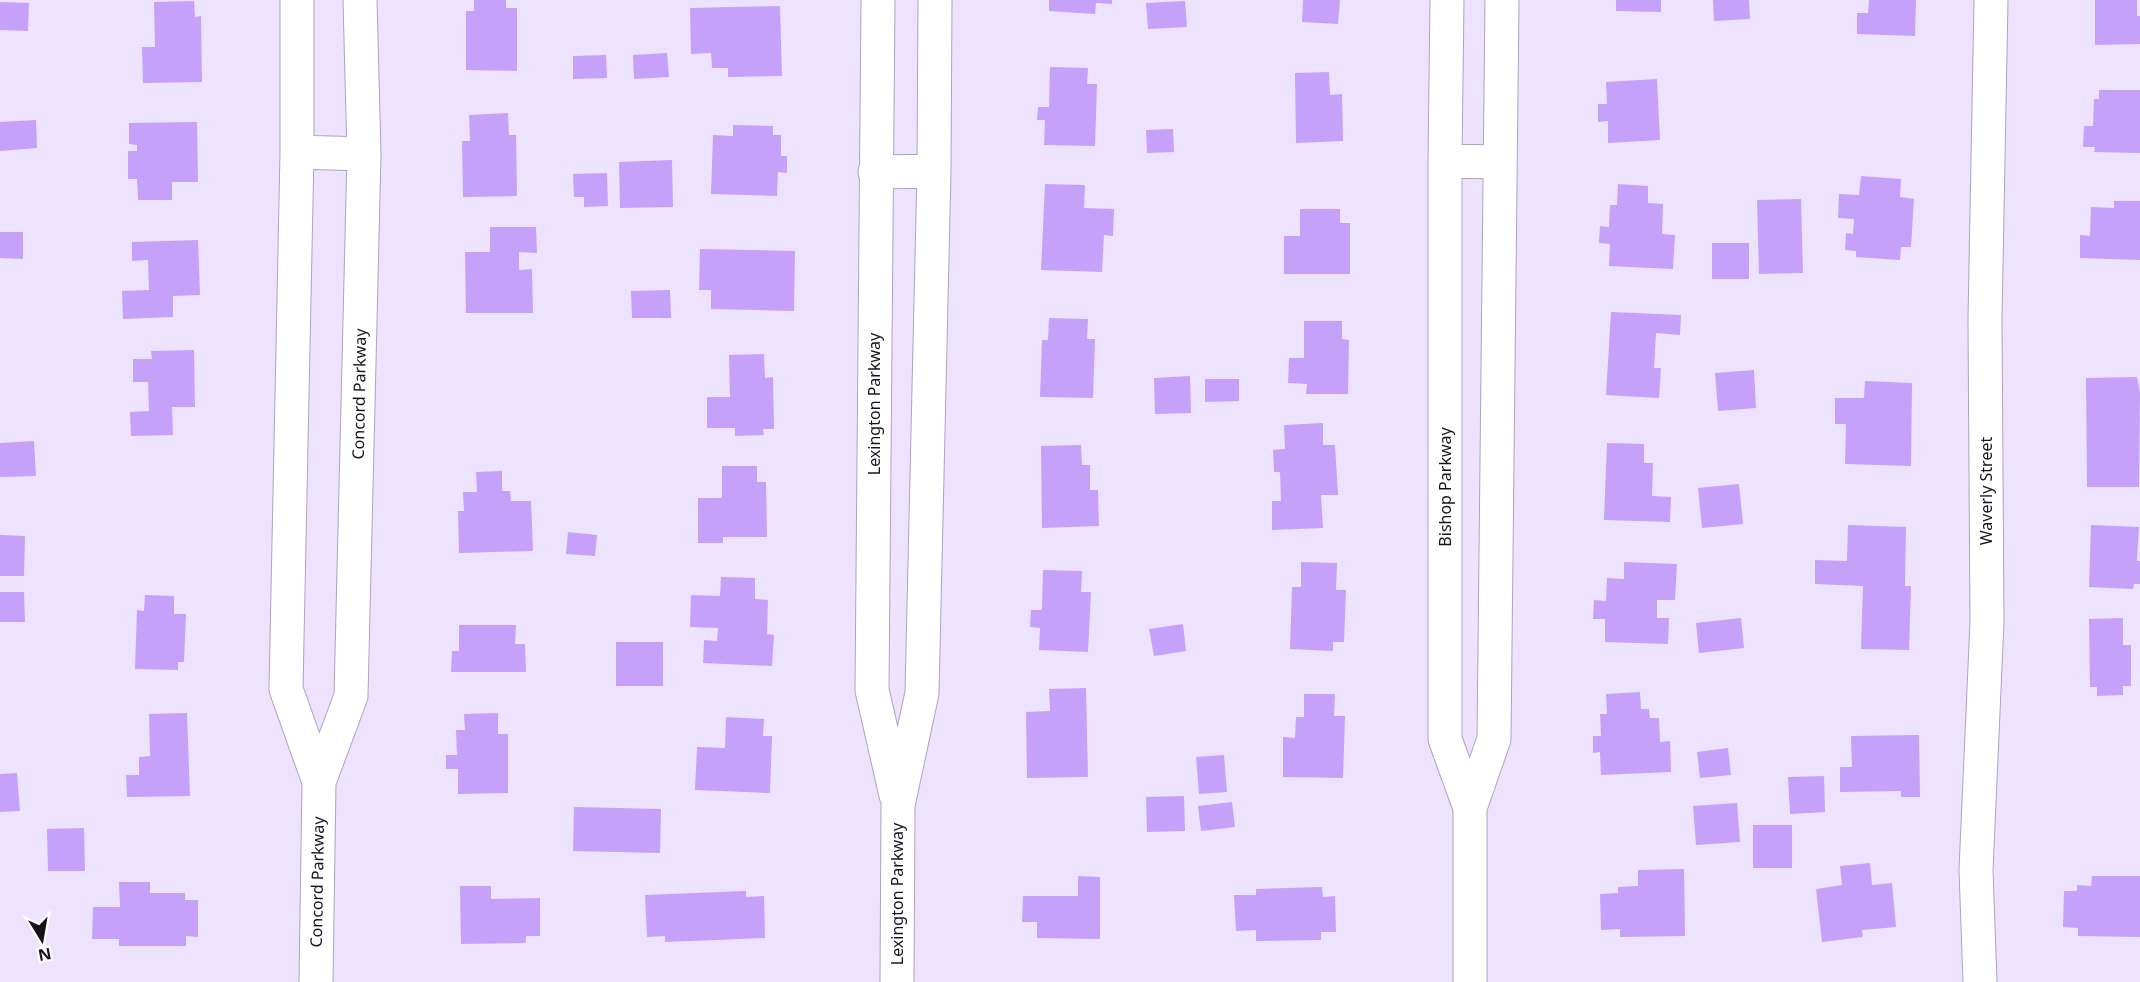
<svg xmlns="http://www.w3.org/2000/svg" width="2140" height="982" font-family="'Noto Sans',sans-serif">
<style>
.building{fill:#c5a1fa}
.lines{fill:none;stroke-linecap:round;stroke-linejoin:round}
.minor-casing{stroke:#aea2c3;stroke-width:35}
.minor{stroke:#fff;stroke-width:33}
.labels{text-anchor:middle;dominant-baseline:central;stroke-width:4.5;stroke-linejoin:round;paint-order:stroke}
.street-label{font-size:16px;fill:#16111d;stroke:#fff}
</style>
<rect width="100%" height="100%" fill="#ede3ff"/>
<path class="building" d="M 474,0 L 506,0 L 506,8 L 517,8 L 517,71 L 466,70 L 466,11 L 474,11 Z
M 1049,0 L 1112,0 L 1112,4 L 1096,3 L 1095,14 L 1049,11 Z
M 1303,0 L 1340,0 L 1338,24 L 1302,22 Z
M 1616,0 L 1661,0 L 1661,12 L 1616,11 Z
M 1713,0 L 1749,0 L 1750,19 L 1714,21 Z
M 1869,0 L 1916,0 L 1915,36 L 1857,34 L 1857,13 L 1868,13 Z
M 2095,0 L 2137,0 L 2137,16 L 2140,16 L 2140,44 L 2095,45 Z
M 194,1 L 195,17 L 201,16 L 202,82 L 143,83 L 142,47 L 155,47 L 154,2 Z
M 1185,1 L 1187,27 L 1148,29 L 1146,3 Z
M 0,2 L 29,3 L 28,31 L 0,30 Z
M 780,6 L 782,76 L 728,77 L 728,68 L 712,68 L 711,53 L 691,54 L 690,8 Z
M 667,53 L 669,77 L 634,79 L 633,55 Z
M 606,55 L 607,78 L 573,79 L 573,56 Z
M 1050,67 L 1088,68 L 1087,84 L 1097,84 L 1095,146 L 1044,145 L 1045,120 L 1037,120 L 1038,107 L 1049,107 Z
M 1329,72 L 1330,95 L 1342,94 L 1343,141 L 1296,143 L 1295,73 Z
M 1657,79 L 1660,140 L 1608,143 L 1608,121 L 1598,122 L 1598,104 L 1607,104 L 1606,82 Z
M 2099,90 L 2140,90 L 2140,153 L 2094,152 L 2095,147 L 2083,147 L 2084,126 L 2093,126 L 2094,99 L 2099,99 Z
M 508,113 L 509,135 L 516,135 L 517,196 L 463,197 L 462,141 L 470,141 L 469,115 Z
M 36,120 L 37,148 L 0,151 L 0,122 Z
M 197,122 L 198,182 L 172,182 L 172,200 L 138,200 L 137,179 L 128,179 L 128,151 L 137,151 L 137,145 L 129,144 L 129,123 Z
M 733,125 L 773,126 L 773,135 L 781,135 L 781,156 L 787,156 L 787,173 L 778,172 L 777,196 L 711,194 L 713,135 L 733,136 Z
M 1173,129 L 1174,152 L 1147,153 L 1146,130 Z
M 672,160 L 673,207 L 620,208 L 619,162 Z
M 607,173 L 608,206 L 584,207 L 584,197 L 574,197 L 573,174 Z
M 1861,176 L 1901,179 L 1900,197 L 1914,199 L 1911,247 L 1901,247 L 1900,260 L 1856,257 L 1856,251 L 1845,250 L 1846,233 L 1853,234 L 1854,219 L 1838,218 L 1839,194 L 1859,195 Z
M 1045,184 L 1085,185 L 1084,208 L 1114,209 L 1113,236 L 1104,235 L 1102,272 L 1041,270 Z
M 1618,184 L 1648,186 L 1648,203 L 1663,204 L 1662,234 L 1675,235 L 1673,269 L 1609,266 L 1610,244 L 1599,243 L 1600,226 L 1609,227 L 1610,205 L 1617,205 Z
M 1801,199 L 1803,273 L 1759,274 L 1757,200 Z
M 2114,201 L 2140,201 L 2140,260 L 2080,258 L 2080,235 L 2090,236 L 2091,207 L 2114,208 Z
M 1300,209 L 1340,209 L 1340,223 L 1350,223 L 1350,274 L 1284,274 L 1284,236 L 1300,236 Z
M 490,227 L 536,227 L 537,253 L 519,252 L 519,270 L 532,269 L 533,313 L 466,313 L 465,252 L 490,252 Z
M 0,232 L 23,232 L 23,259 L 0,258 Z
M 198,240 L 200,295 L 173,296 L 173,317 L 123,319 L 122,291 L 149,290 L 148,260 L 132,261 L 132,242 Z
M 1712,243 L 1749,243 L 1749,279 L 1712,279 Z
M 700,249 L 795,251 L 794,311 L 711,309 L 711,290 L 699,290 Z
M 670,290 L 671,318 L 632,318 L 631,291 Z
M 1611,312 L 1681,315 L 1680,335 L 1656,333 L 1654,368 L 1661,368 L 1659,398 L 1606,395 Z
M 1049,318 L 1088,319 L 1087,339 L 1095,339 L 1093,398 L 1040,397 L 1042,340 L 1048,340 Z
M 1304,321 L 1342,321 L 1342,339 L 1349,340 L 1348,394 L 1306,394 L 1307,384 L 1288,383 L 1289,358 L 1304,358 Z
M 194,350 L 195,407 L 172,407 L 173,435 L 131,436 L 130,412 L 149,411 L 148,382 L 133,382 L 133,359 L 152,359 L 151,351 Z
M 764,354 L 765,378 L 773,377 L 774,429 L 763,429 L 764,435 L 735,436 L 735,428 L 707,428 L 707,397 L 730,397 L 729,355 Z
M 1754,370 L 1756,408 L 1718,411 L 1715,373 Z
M 1190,376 L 1191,413 L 1155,414 L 1154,378 Z
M 2137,377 L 2140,393 L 2139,487 L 2087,487 L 2086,378 Z
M 1205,379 L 1239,379 L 1239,401 L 1205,402 Z
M 1865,381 L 1912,383 L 1911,466 L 1845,464 L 1846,424 L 1835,424 L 1835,398 L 1864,398 Z
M 1323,423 L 1323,445 L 1335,445 L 1338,495 L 1321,495 L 1323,528 L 1272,530 L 1272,501 L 1281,501 L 1280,472 L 1274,472 L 1273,450 L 1285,449 L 1284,425 Z
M 34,441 L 36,476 L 0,477 L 0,443 Z
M 1607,443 L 1644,444 L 1644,463 L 1653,463 L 1652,496 L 1671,497 L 1670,522 L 1604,520 Z
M 1081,445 L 1082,465 L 1090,465 L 1090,490 L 1098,490 L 1099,526 L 1042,528 L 1041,446 Z
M 722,466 L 757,466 L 757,482 L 766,482 L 767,537 L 723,537 L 723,543 L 698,543 L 698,498 L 722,498 Z
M 502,471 L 502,491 L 510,491 L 511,501 L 531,501 L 533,551 L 459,553 L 458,511 L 464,511 L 463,492 L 477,492 L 476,472 Z
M 1739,484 L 1743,524 L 1702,528 L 1698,488 Z
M 1848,525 L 1906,527 L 1905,586 L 1911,586 L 1909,650 L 1861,649 L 1863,586 L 1815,584 L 1815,560 L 1847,561 Z
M 2091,525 L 2139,527 L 2137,561 L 2140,561 L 2140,584 L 2134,584 L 2133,589 L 2089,587 Z
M 568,532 L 597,535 L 595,556 L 566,554 Z
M 0,535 L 25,536 L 24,576 L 0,576 Z
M 1301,562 L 1337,563 L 1336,590 L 1346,590 L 1344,642 L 1333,642 L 1333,651 L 1290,649 L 1292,587 L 1301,587 Z
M 1624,562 L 1677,564 L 1675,600 L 1657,600 L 1657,618 L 1669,618 L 1668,644 L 1605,642 L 1605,619 L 1593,619 L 1594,600 L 1606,601 L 1607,578 L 1624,579 Z
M 1043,570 L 1082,571 L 1081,592 L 1091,592 L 1088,652 L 1039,650 L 1040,628 L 1030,627 L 1031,610 L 1042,610 Z
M 721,577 L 755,578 L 755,599 L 768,600 L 767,634 L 774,635 L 772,666 L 703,663 L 704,640 L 717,641 L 718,628 L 690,627 L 691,595 L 720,596 Z
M 0,592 L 24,592 L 25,622 L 0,622 Z
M 145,595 L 174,596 L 174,614 L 186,614 L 184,662 L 178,662 L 178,670 L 135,669 L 137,610 L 144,611 Z
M 1741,618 L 1744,648 L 1699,653 L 1696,623 Z
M 2123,618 L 2123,645 L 2131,645 L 2131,686 L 2123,686 L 2123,695 L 2097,696 L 2097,687 L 2090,687 L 2089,619 Z
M 1183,624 L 1186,651 L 1154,656 L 1149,629 Z
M 459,625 L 516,625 L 515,644 L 525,644 L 526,672 L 451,672 L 452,651 L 459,651 Z
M 616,642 L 663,642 L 663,686 L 616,686 Z
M 1086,688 L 1088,777 L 1027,778 L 1026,712 L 1050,711 L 1049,689 Z
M 1640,692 L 1641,709 L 1649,709 L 1650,718 L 1659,718 L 1660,742 L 1670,741 L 1671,772 L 1601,775 L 1600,752 L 1593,753 L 1593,736 L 1601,736 L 1600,714 L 1607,714 L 1606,694 Z
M 1304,694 L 1335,694 L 1334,716 L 1345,716 L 1343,778 L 1283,777 L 1283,737 L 1295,738 L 1296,717 L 1304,717 Z
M 187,713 L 190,796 L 127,797 L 126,775 L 139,775 L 139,757 L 150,756 L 149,714 Z
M 498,713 L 498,734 L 508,734 L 508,793 L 458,794 L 458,769 L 446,769 L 446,755 L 457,755 L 456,730 L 465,730 L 464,714 Z
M 726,717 L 764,719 L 763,736 L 772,736 L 770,793 L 695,790 L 697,747 L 725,748 Z
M 1919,735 L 1920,797 L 1901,797 L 1901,791 L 1840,792 L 1840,767 L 1852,767 L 1851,736 Z
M 1728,748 L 1731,775 L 1700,778 L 1697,752 Z
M 1224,755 L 1227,792 L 1199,794 L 1196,757 Z
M 17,773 L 20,811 L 0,812 L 0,774 Z
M 1824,776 L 1825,812 L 1790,814 L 1788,777 Z
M 1184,796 L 1185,831 L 1147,832 L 1146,797 Z
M 1232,802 L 1235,827 L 1201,831 L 1198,806 Z
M 1737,803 L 1740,842 L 1696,845 L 1693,806 Z
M 574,807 L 661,809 L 660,853 L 573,851 Z
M 1753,825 L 1792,825 L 1792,868 L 1753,868 Z
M 84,828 L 85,871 L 48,871 L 47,829 Z
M 1870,863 L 1872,885 L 1892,883 L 1896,927 L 1862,930 L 1863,937 L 1822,942 L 1816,889 L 1842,885 L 1840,866 Z
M 1684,869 L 1685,936 L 1620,937 L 1620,929 L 1601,930 L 1600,894 L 1618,893 L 1618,887 L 1638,886 L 1638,870 Z
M 1078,876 L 1100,877 L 1100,939 L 1037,938 L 1037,922 L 1022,922 L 1023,896 L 1078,896 Z
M 2092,876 L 2140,876 L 2140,937 L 2078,936 L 2078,928 L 2063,927 L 2064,891 L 2077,891 L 2077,885 L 2091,886 Z
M 119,882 L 150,882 L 150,893 L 185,893 L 185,900 L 198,900 L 198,937 L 186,936 L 186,946 L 119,946 L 119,939 L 92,939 L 93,907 L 120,907 Z
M 460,886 L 491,886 L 491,899 L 540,898 L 540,936 L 526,936 L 526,943 L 461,944 Z
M 1322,887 L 1323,897 L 1335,896 L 1336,932 L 1321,932 L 1321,940 L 1256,941 L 1256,930 L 1236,931 L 1234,895 L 1256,895 L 1256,889 Z
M 746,891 L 746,897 L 764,896 L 765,938 L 665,942 L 665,936 L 647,937 L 645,895 Z"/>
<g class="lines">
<defs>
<path id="minor" d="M 297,0 L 297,152 L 286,689 L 319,782
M 878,0 L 872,690 L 896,795
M 1447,0 L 1445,161 L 1445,739 L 1470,808
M 297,152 L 364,154
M 1445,161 L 1500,162
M 875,172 L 934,171
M 316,982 L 319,782 L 351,696 L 364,154 L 360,0
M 897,982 L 898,805 L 922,693 L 934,171 L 935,0
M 1470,982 L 1470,808 L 1494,739 L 1502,0
M 1980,982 L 1976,870 L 1987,622 L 1985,319 L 1991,0"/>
</defs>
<use href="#minor" class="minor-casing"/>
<use href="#minor" class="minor"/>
</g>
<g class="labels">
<g class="street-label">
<text transform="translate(359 394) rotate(-89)">Concord Parkway</text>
<text transform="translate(874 404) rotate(-90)">Lexington Parkway</text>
<text transform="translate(1445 487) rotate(-90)">Bishop Parkway</text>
<text transform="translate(1986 491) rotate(-90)">Waverly Street</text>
<text transform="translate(317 882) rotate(-89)">Concord Parkway</text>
<text transform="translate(897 894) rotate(-90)">Lexington Parkway</text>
</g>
</g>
<g transform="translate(42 940) rotate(169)" stroke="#ffffff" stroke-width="4.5" paint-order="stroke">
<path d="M0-4.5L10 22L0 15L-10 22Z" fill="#16111d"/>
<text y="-9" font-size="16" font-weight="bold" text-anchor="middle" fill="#16111d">N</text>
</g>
</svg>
